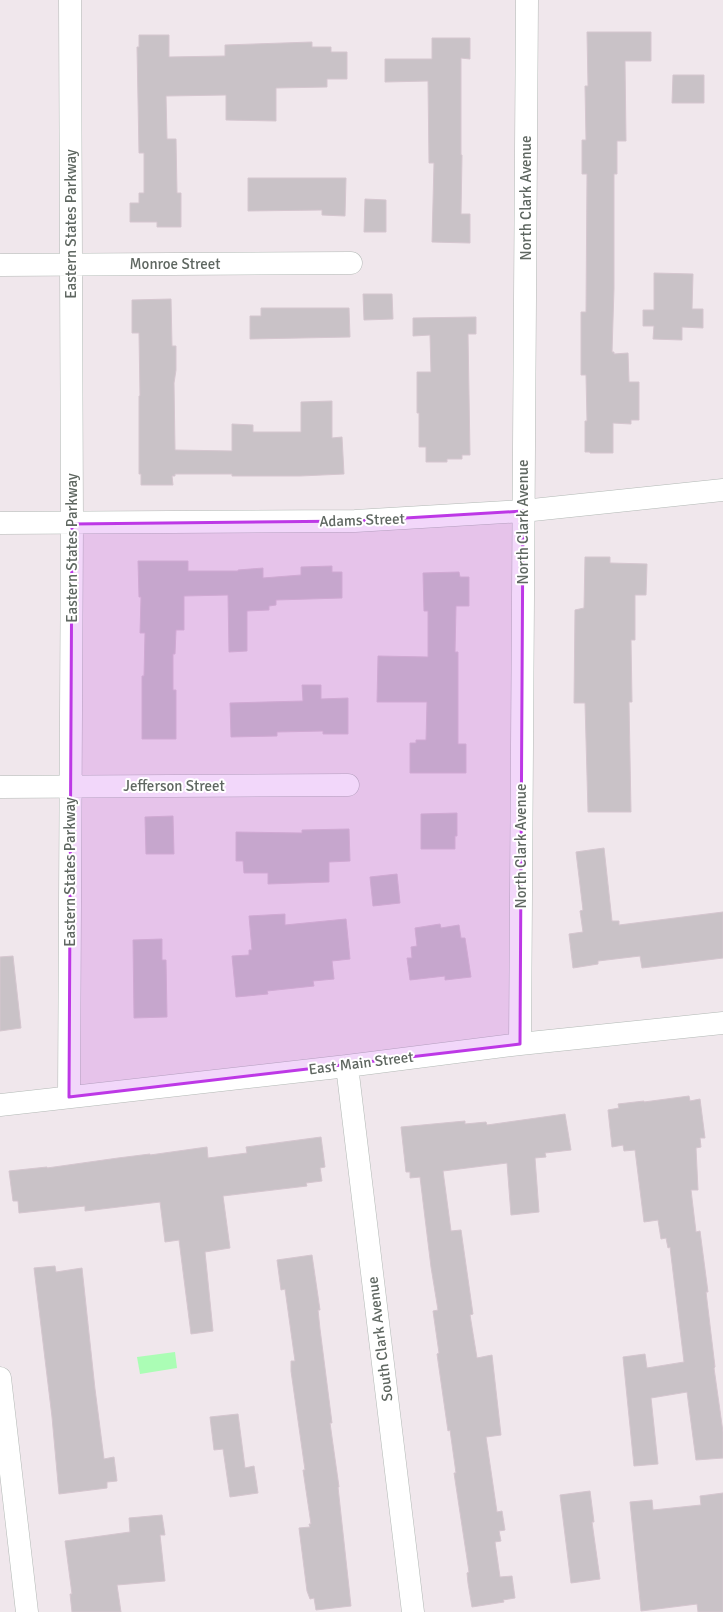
<svg xmlns="http://www.w3.org/2000/svg" width="723" height="1612" font-family="Signika,sans-serif">
<style>
.water{fill:#abfdb5}
.building{fill:#c9c2c7;stroke:#d5c6cf}
.lines{fill:none;stroke-linecap:round;stroke-linejoin:round}
.minor-casing{stroke:#b2b9b5;stroke-width:23}
.minor{stroke:#fff;stroke-width:22}
.marked{fill:#bd38e6;fill-opacity:0.2;stroke:#bd38e6;stroke-width:3;stroke-linejoin:round}
.labels{text-anchor:middle;dominant-baseline:central;stroke-width:4;stroke-linejoin:round;paint-order:stroke}
.street-label{font-size:15px;fill:#5f6761;stroke:#fff}
</style>
<rect width="100%" height="100%" fill="#f0e7ec"/>
<path class="water" d="M 175,1352 L 177,1368 L 140,1374 L 137,1357 Z"/>
<path class="building" d="M 587,32 L 651,32 L 651,61 L 625,61 L 626,141 L 617,141 L 617,174 L 614,174 L 614,288 L 612,352 L 614,352 L 614,354 L 628,353 L 629,382 L 639,382 L 639,420 L 631,420 L 631,424 L 613,423 L 613,453 L 590,453 L 590,452 L 585,452 L 585,421 L 587,421 L 586,375 L 581,375 L 581,312 L 586,312 L 587,174 L 582,174 L 582,140 L 586,140 L 585,86 L 588,86 Z
M 139,35 L 169,35 L 169,57 L 225,56 L 225,45 L 312,42 L 312,47 L 331,47 L 331,52 L 347,52 L 347,79 L 327,79 L 327,87 L 276,88 L 276,121 L 226,120 L 226,95 L 166,96 L 167,139 L 176,139 L 177,193 L 181,193 L 181,227 L 157,227 L 157,222 L 130,222 L 130,203 L 139,203 L 139,193 L 144,193 L 144,153 L 139,153 L 137,47 L 139,47 Z
M 432,38 L 470,38 L 470,59 L 461,58 L 461,155 L 462,155 L 461,214 L 470,214 L 470,243 L 432,242 L 434,163 L 429,163 L 428,81 L 385,82 L 385,59 L 432,59 Z
M 673,75 L 704,75 L 704,103 L 672,103 Z
M 248,178 L 346,178 L 345,216 L 322,215 L 322,210 L 248,211 Z
M 365,199 L 386,200 L 386,232 L 364,232 Z
M 654,273 L 693,274 L 692,309 L 703,309 L 703,328 L 682,327 L 682,340 L 653,339 L 654,326 L 643,326 L 643,310 L 654,310 Z
M 363,294 L 392,294 L 393,319 L 364,320 Z
M 171,299 L 172,346 L 176,346 L 176,370 L 174,383 L 175,450 L 232,451 L 232,424 L 253,425 L 253,432 L 301,432 L 301,402 L 332,401 L 332,438 L 342,437 L 344,474 L 300,476 L 232,476 L 232,474 L 175,474 L 175,476 L 172,476 L 173,485 L 141,485 L 141,474 L 139,474 L 139,396 L 140,396 L 139,333 L 132,333 L 132,300 Z
M 261,308 L 349,308 L 350,337 L 250,339 L 250,316 L 261,316 Z
M 476,317 L 476,334 L 468,334 L 470,455 L 462,455 L 462,459 L 447,459 L 447,462 L 426,462 L 426,447 L 419,447 L 419,413 L 417,413 L 417,372 L 431,372 L 430,335 L 413,336 L 413,318 Z
M 585,557 L 610,557 L 610,563 L 647,564 L 646,595 L 635,595 L 635,640 L 631,640 L 632,702 L 629,702 L 631,812 L 588,812 L 585,703 L 574,703 L 575,610 L 584,608 Z
M 138,561 L 188,561 L 188,571 L 238,571 L 238,570 L 263,568 L 263,578 L 301,575 L 301,567 L 332,566 L 332,572 L 342,572 L 342,598 L 276,600 L 276,605 L 269,606 L 269,610 L 247,611 L 247,651 L 229,652 L 228,595 L 184,596 L 184,630 L 176,630 L 175,654 L 173,654 L 173,690 L 176,690 L 176,739 L 142,739 L 142,676 L 144,676 L 145,633 L 140,633 L 141,597 L 139,597 Z
M 459,572 L 460,577 L 469,577 L 469,606 L 456,606 L 455,652 L 458,652 L 458,744 L 466,744 L 466,773 L 410,773 L 410,743 L 416,743 L 416,740 L 426,740 L 427,702 L 377,702 L 378,656 L 428,657 L 428,611 L 424,611 L 423,573 Z
M 302,685 L 321,685 L 321,699 L 348,698 L 348,734 L 323,734 L 323,731 L 277,732 L 277,736 L 231,737 L 230,703 L 303,701 Z
M 457,813 L 457,836 L 455,836 L 455,849 L 421,849 L 421,814 Z
M 173,816 L 174,854 L 146,854 L 145,817 Z
M 349,829 L 350,861 L 329,862 L 329,882 L 268,884 L 268,873 L 244,873 L 243,861 L 236,861 L 236,832 L 302,833 L 302,830 Z
M 604,848 L 612,921 L 619,921 L 619,925 L 723,912 L 723,958 L 642,968 L 640,956 L 598,961 L 598,964 L 573,968 L 569,934 L 583,932 L 580,911 L 583,910 L 576,852 Z
M 397,874 L 400,903 L 373,906 L 370,877 Z
M 285,914 L 285,925 L 346,919 L 350,959 L 332,961 L 334,979 L 313,981 L 314,986 L 267,991 L 268,994 L 236,997 L 232,956 L 249,955 L 249,950 L 252,950 L 249,916 Z
M 440,924 L 441,928 L 459,925 L 461,938 L 465,938 L 471,977 L 445,980 L 445,976 L 410,980 L 407,958 L 412,958 L 411,947 L 417,946 L 415,928 Z
M 162,939 L 162,960 L 166,960 L 167,1017 L 134,1018 L 133,940 Z
M 13,956 L 21,1028 L 0,1031 L 0,957 Z
M 689,1096 L 690,1101 L 700,1099 L 705,1138 L 700,1138 L 701,1147 L 696,1148 L 698,1190 L 691,1190 L 696,1232 L 700,1231 L 708,1292 L 706,1292 L 715,1367 L 714,1368 L 723,1432 L 723,1458 L 696,1460 L 687,1392 L 651,1398 L 658,1464 L 634,1466 L 623,1357 L 645,1354 L 647,1368 L 684,1362 L 670,1247 L 668,1248 L 666,1238 L 661,1239 L 658,1220 L 644,1222 L 635,1150 L 624,1151 L 623,1145 L 612,1147 L 608,1110 L 619,1108 L 618,1104 L 644,1101 L 644,1102 Z
M 565,1114 L 571,1150 L 545,1153 L 546,1157 L 535,1158 L 539,1212 L 511,1215 L 507,1163 L 443,1171 L 451,1231 L 461,1230 L 473,1314 L 470,1315 L 477,1358 L 492,1355 L 501,1435 L 486,1437 L 497,1512 L 502,1511 L 505,1530 L 499,1531 L 501,1541 L 495,1542 L 500,1577 L 512,1576 L 515,1598 L 503,1600 L 504,1602 L 472,1607 L 468,1583 L 467,1573 L 469,1572 L 454,1473 L 456,1473 L 450,1430 L 448,1431 L 437,1354 L 439,1353 L 433,1311 L 438,1310 L 431,1267 L 420,1177 L 410,1178 L 410,1172 L 406,1172 L 401,1127 L 465,1121 L 465,1124 L 486,1122 L 487,1125 Z
M 321,1137 L 325,1167 L 320,1168 L 322,1181 L 306,1183 L 307,1186 L 223,1196 L 230,1248 L 205,1252 L 213,1331 L 191,1334 L 179,1240 L 165,1242 L 160,1202 L 85,1211 L 85,1206 L 19,1213 L 18,1201 L 13,1201 L 9,1171 L 47,1167 L 47,1168 L 118,1158 L 150,1154 L 150,1155 L 207,1147 L 208,1158 L 247,1153 L 246,1147 Z
M 312,1255 L 320,1310 L 318,1310 L 320,1329 L 332,1423 L 330,1423 L 339,1487 L 338,1487 L 351,1606 L 316,1610 L 314,1598 L 310,1599 L 307,1591 L 299,1528 L 310,1527 L 309,1524 L 311,1524 L 303,1470 L 305,1470 L 291,1371 L 291,1361 L 295,1361 L 285,1289 L 281,1290 L 277,1260 Z
M 55,1266 L 56,1272 L 82,1268 L 95,1389 L 104,1459 L 114,1457 L 117,1481 L 107,1482 L 107,1488 L 59,1494 L 52,1417 L 34,1268 Z
M 238,1414 L 245,1468 L 254,1466 L 258,1493 L 230,1497 L 223,1449 L 214,1450 L 210,1417 Z
M 590,1491 L 594,1522 L 592,1522 L 600,1579 L 571,1583 L 560,1495 Z
M 723,1493 L 723,1612 L 698,1612 L 697,1604 L 641,1611 L 630,1502 L 652,1500 L 653,1510 L 701,1505 L 700,1496 Z
M 162,1515 L 165,1535 L 160,1535 L 165,1581 L 117,1585 L 121,1612 L 72,1612 L 70,1594 L 72,1594 L 65,1541 L 130,1532 L 129,1518 Z"/>
<g class="lines">
<defs>
<path id="minor" d="M 0,265 L 351,263
M 0,523 L 355,521 L 523,511 L 723,490
M 0,787 L 348,785
M 520,1044 L 527,0
M 347,1066 L 413,1612
M 69,1097 L 72,524 L 70,0
M 0,1105 L 347,1066 L 520,1044 L 723,1023
M 0,1378 L 27,1612"/>
</defs>
<use href="#minor" class="minor-casing"/>
<use href="#minor" class="minor"/>
</g>
<path class="marked" d="M 523,511 L 520,1044 L 69,1097 L 72,524 L 355,521 Z"/>
<g class="labels">
<g class="street-label">
<text transform="translate(526 198) rotate(-90)">North Clark Avenue</text>
<text transform="translate(71 224) rotate(-90)">Eastern States Parkway</text>
<text x="175" y="264">Monroe Street</text>
<text transform="translate(362 520) rotate(-2)">Adams Street</text>
<text transform="translate(523 522) rotate(-90)">North Clark Avenue</text>
<text transform="translate(72 548) rotate(-90)">Eastern States Parkway</text>
<text x="174" y="786">Jefferson Street</text>
<text transform="translate(521 846) rotate(-90)">North Clark Avenue</text>
<text transform="translate(70 872) rotate(-90)">Eastern States Parkway</text>
<text transform="translate(361 1063) rotate(-7)">East Main Street</text>
<text transform="translate(380 1339) rotate(-97)">South Clark Avenue</text>
</g>
</g>
</svg>
